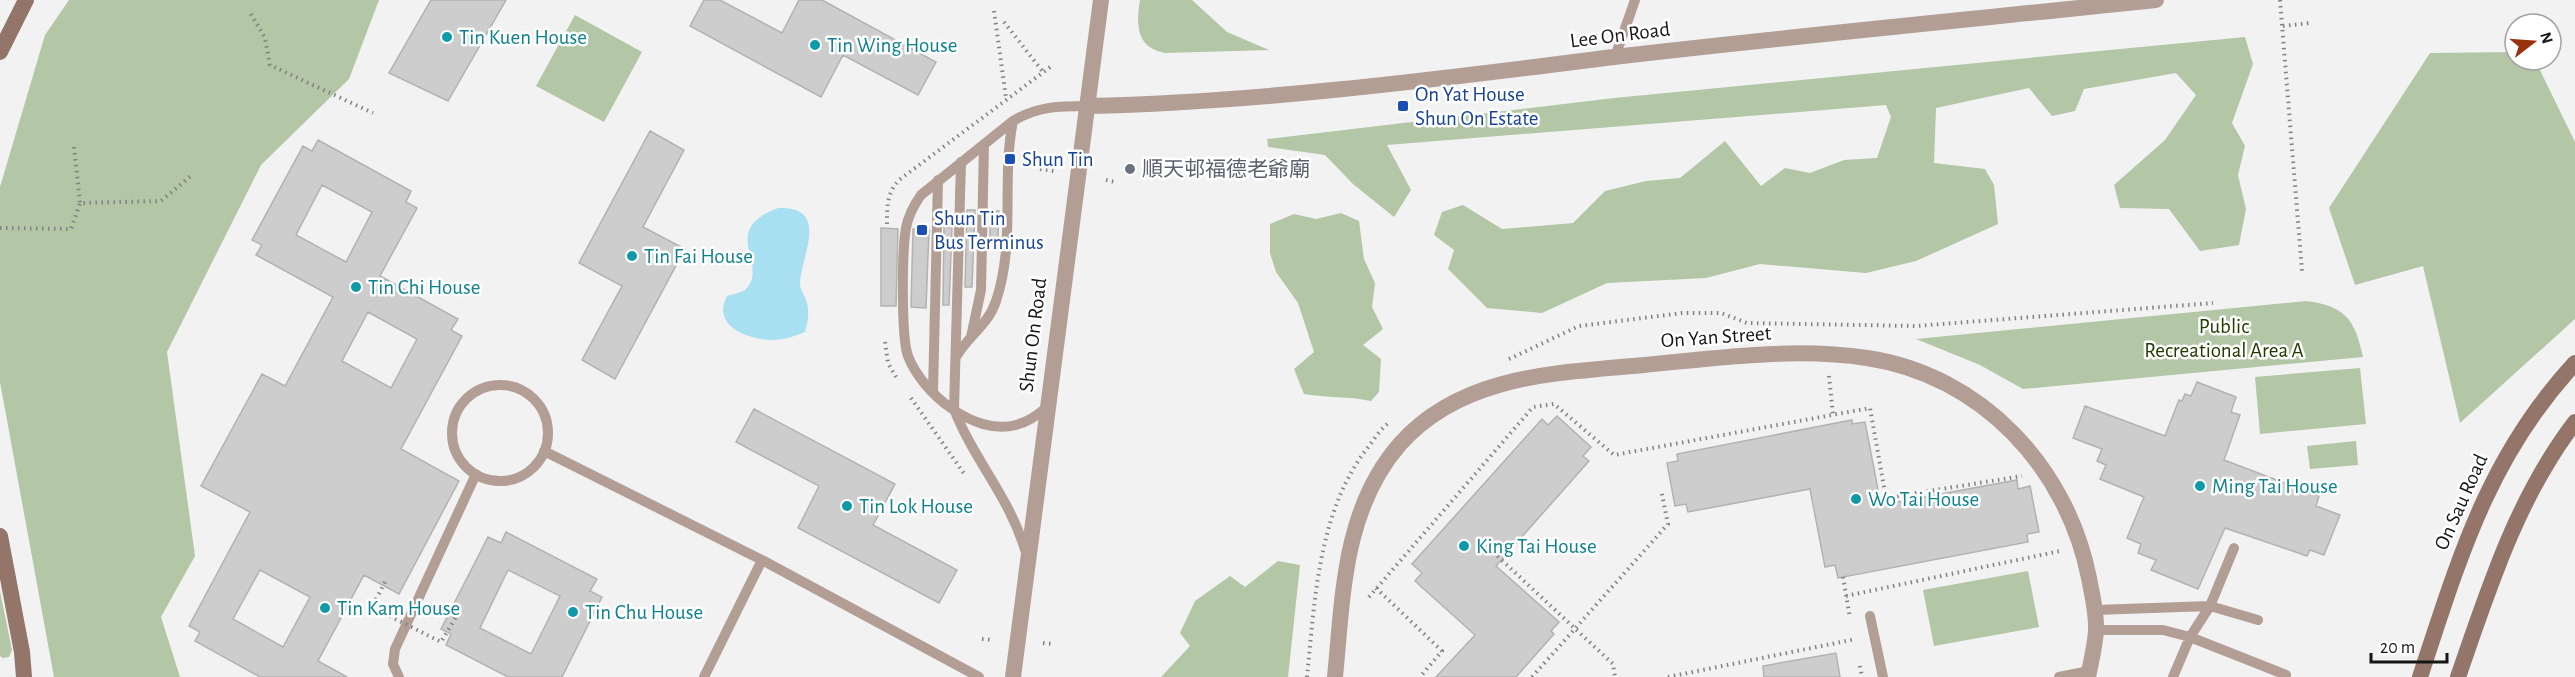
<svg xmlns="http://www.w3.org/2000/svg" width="2575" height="677" font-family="'Alegreya Sans','Noto Sans TC',sans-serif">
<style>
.green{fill:#b3c6a5}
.water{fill:#a8dff1}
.building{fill:#cecdcd;stroke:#b3b2b1;stroke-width:1.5;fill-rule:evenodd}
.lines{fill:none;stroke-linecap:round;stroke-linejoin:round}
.path{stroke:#828283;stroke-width:4;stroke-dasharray:1.5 4.5;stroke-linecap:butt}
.service{stroke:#b39e95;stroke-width:10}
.minor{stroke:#b39e95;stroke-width:16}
.tertiary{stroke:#b39e95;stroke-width:16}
.secondary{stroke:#937569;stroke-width:16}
.path-bridge{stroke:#828283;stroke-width:4;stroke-dasharray:1.5 4.5;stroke-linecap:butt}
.culture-dot{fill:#0f9aa8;stroke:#fff;stroke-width:2}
.transit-dot{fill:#1a4fb4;stroke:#fff;stroke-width:2}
.worship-dot{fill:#6b7280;stroke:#fff;stroke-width:2}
.labels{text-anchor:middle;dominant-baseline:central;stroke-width:5;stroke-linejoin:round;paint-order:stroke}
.street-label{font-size:21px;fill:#161616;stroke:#fff}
.culture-label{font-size:21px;fill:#0d838f;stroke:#fff;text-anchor:start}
.transit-label{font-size:21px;fill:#164399;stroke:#fff;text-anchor:start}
.worship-label{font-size:21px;fill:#5b616d;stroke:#fff;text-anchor:start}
.park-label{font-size:21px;fill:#213d00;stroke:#fff}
</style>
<rect width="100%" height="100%" fill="#f2f2f3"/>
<path class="green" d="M 69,0 L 379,0 L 349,79 L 261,165 L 167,352 L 195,556 L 161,617 L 180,677 L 54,677 L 0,382 L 0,187 L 45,35 Z
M 1140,0 L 1192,0 L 1227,32 L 1269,50 L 1165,53 C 1136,48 1136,24 1140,0 Z
M 575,15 L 642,52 L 604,122 L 536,86 Z
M 2245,37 L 2253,64 L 2232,123 L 2245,146 L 2238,175 L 2246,209 L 2239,245 L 2200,251 L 2169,209 L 2120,208 L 2114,185 L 2165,140 L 2196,95 L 2176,73 L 2084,89 L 2075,111 L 2052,116 L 2029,88 L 1936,108 L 1934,163 L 1985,169 L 1994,185 L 1998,224 L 1916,261 L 1866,273 L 1760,264 L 1706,278 L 1607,283 L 1542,313 L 1487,308 L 1448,269 L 1454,250 L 1434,235 L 1442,212 L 1463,205 L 1502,229 L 1573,223 L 1605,191 L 1646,181 L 1680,178 L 1725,141 L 1761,186 L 1785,168 L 1810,173 L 1844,160 L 1877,158 L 1891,117 L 1886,105 L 1387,145 L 1411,190 L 1394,217 L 1353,184 L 1325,155 L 1268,147 L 1267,139 L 1614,98 Z
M 2515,52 L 2515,60 L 2535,60 L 2575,142 L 2575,319 L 2460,423 L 2423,266 L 2355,285 L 2329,208 L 2430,53 Z
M 1341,213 L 1359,221 L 1364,259 L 1375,283 L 1372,307 L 1383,329 L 1363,345 L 1381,359 L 1379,392 L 1371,401 C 1348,396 1327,398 1304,394 L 1294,369 L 1314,352 L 1298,303 L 1276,272 L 1270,253 L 1270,224 L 1294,214 L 1316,219 Z
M 2306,301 C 2345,306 2355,319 2363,357 L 2023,389 L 1980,365 L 1916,339 Z
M 2360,368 L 2366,424 L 2260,434 L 2255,377 Z
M 2356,441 L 2358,465 L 2310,469 L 2307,446 Z
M 1278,561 L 1300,565 L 1288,677 L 1161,677 L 1190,646 L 1180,633 L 1195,601 L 1230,576 L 1245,587 Z
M 2028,571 L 2039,627 L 1934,646 L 1923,590 Z
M 0,591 L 12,650 L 9,657 L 3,658 L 0,656 Z"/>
<path class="water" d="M 778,208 C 831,206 801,256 800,283 C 800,290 804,294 806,300 C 810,312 808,321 805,332 C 795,336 784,340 773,340 C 748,340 711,326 727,296 C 733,294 740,293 745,290 C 771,265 717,231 778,208 Z"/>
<path class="building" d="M 431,0 L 506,0 L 448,101 L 389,73 Z
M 704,0 L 720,0 L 782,33 L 799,0 L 822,0 L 936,62 L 918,95 L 843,55 L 821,97 L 690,26 Z
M 650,131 L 684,150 L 643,227 L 685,249 L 615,379 L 582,360 L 622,286 L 579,263 Z
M 318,140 L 411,191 L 406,202 L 417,208 L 380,276 L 458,319 L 451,330 L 462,336 L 401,449 L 459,481 L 399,594 L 364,575 L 318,661 L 347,677 L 260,677 L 195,641 L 200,632 L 189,626 L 250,512 L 201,486 L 262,374 L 285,386 L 333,297 L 256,255 L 262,245 L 252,240 L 303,146 L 312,151 ZM 322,185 L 372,212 L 346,262 L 296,235 ZM 368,312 L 417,339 L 391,388 L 342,361 ZM 260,570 L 310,597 L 283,647 L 233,619 Z
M 967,210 L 975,210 L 972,287 L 965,287 Z
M 990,211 L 999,211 L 998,238 L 990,238 Z
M 944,227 L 952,228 L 949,305 L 943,305 Z
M 881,228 L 898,229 L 896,306 L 881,306 Z
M 913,229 L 929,230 L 926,308 L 911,307 Z
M 2197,382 L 2236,397 L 2231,412 L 2240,415 L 2224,460 L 2319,496 L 2316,506 L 2340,515 L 2324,555 L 2310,550 L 2307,556 L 2225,528 L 2198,589 L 2151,570 L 2156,560 L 2138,553 L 2141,544 L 2127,538 L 2144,497 L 2100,479 L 2106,465 L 2097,461 L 2102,449 L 2073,438 L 2085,406 L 2165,436 L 2179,400 L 2182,401 L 2185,394 L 2191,396 Z
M 754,409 L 895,484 L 873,525 L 957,570 L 939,603 L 798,528 L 819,486 L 736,442 Z
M 1557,416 L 1591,447 L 1583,456 L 1589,461 L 1496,566 L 1559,622 L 1551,631 L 1554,634 L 1516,677 L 1436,677 L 1475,635 L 1415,581 L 1422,573 L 1412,564 L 1542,419 L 1548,425 Z
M 1852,420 L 1852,424 L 1865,422 L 1881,505 L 2017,480 L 2018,489 L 2030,486 L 2039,532 L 2027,534 L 2028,542 L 1838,578 L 1835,565 L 1825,567 L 1810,489 L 1688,512 L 1686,504 L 1675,506 L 1667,463 L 1678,461 L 1677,454 Z
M 506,532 L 597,579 L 590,591 L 602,597 L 562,677 L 508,677 L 446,645 L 451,634 L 441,629 L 488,537 L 501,543 ZM 508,570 L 560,596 L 531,654 L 480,628 Z
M 1836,653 L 1840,677 L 1764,677 L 1763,666 Z"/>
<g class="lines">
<path class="path" d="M 2280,0 L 2302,271
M 994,11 L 1006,98
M 251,14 L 265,38 L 270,65 L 373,113
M 1004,22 L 1043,72
M 2283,26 L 2310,23
M 74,147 L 80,203
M 1040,169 L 1054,171
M 1106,180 L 1115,182
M 887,224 C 887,206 887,193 899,180 L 1053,65
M 0,228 L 71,229 L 80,203 L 161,201 L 193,174
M 885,342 L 888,363 L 896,377
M 1509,359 L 1579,326 L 1682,313 L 1721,313 L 1747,323 L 1916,326 L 2213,303
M 1829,376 L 1833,415
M 911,398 L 965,475
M 1493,552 L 1613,664 L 1615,677
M 1843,577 L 1850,618
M 1376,588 L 1442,651 L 1420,677
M 1846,596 L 2060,551
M 1369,597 L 1533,407 L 1554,404 L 1614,455 L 1870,408 L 1886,498 L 2022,476
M 982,639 L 993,640
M 1043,643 L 1053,644
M 1860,666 L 1862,677
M 1307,677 C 1315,599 1318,510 1369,446 C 1375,438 1381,428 1390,422
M 1532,677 L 1668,524 L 1661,490
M 1668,677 L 1856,639"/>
<path class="service" d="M 1615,57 L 1635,0
M 961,162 L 954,409 C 974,461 1010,497 1026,553
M 971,337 L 981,290 L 984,144
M 956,357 C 968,336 989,324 996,301 C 1016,242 1001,180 1013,121
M452 433a48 48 0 1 1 96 0a48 48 0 1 1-96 0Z
M 933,392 L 938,180
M 1047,407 C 1038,415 1028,422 1016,425 C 974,436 922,393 908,356 C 901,337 902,250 906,228 C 908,216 914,205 921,195 L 1013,121 C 1038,106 1060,106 1088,106
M 544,451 L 762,560 L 979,677
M 2095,610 L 2210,606 L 2258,620
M 1870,616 L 1883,677
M 2096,630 L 2163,630 L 2190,637 L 2286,675
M 399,677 L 393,664 L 395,649 L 476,474
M 704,677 L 762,560
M 2059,677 L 2089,671
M 2173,677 L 2190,637 L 2210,606 L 2234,548"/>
<path class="minor" d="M 1335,677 C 1343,596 1343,509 1400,444 C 1462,374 1558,373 1644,365 C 1718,358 1793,347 1867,358 C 1981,375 2067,467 2089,578 C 2092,595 2097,613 2096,631 C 2095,646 2091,662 2088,677"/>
<path class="tertiary" d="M 1088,106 C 1264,102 1439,79 1614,57 C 1794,36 1975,19 2156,0
M 1013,677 L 1101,0"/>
<path class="secondary" d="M 0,52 L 26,0
M 0,536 L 22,652 L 24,677
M 2420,677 C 2459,559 2488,457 2575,363
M 2458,677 C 2489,588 2517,498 2575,422"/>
<path class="path-bridge" d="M 385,582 L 372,607 L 441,642 L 456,617"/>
</g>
<g class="culture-dot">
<circle cx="447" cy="37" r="6"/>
<circle cx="815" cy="45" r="6"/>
<circle cx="632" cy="256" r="6"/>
<circle cx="356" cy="287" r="6"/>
<circle cx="2200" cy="486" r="6"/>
<circle cx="1856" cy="499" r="6"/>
<circle cx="847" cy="506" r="6"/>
<circle cx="1464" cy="546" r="6"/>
<circle cx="325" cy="608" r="6"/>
<circle cx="573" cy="612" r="6"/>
</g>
<g class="transit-dot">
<rect x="1397" y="100" width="12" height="12" rx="3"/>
<rect x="1004" y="153" width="12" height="12" rx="3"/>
<rect x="916" y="224" width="12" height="12" rx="3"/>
</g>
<circle class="worship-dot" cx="1130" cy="169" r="6"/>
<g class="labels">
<g class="street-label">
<text transform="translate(1620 35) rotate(-7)">Lee On Road</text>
<text transform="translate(1033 335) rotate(-83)">Shun On Road</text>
<text transform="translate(1716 337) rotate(-4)">On Yan Street</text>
<text transform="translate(2461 502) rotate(-66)">On Sau Road</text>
</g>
<g class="culture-label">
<text x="459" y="37">Tin Kuen House</text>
<text x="827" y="45">Tin Wing House</text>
<text x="644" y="256">Tin Fai House</text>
<text x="368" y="287">Tin Chi House</text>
<text x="2212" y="486">Ming Tai House</text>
<text x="1868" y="499">Wo Tai House</text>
<text x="859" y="506">Tin Lok House</text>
<text x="1476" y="546">King Tai House</text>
<text x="337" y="608">Tin Kam House</text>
<text x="585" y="612">Tin Chu House</text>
</g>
<g class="transit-label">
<text x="1415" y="94">On Yat House<tspan x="1415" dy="24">Shun On Estate</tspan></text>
<text x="1022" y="159">Shun Tin</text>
<text x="934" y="218">Shun Tin<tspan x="934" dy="24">Bus Terminus</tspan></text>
</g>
<g class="worship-label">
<text x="1142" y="169">順天邨福德老爺廟</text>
</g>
<g class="park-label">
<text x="2224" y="326">Public<tspan x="2224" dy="24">Recreational Area A</tspan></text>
</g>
</g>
<g transform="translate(2533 42) rotate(73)"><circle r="28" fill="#ffffff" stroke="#a2a2a2" stroke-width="1.5"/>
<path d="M0-4.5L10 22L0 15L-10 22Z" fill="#98310d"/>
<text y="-9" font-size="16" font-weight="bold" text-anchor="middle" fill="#161616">N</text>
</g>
<path d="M2371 653v9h76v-9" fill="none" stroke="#161616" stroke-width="3"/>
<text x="2380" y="653" font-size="18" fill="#161616" stroke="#ffffff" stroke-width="4.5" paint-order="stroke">20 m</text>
</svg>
